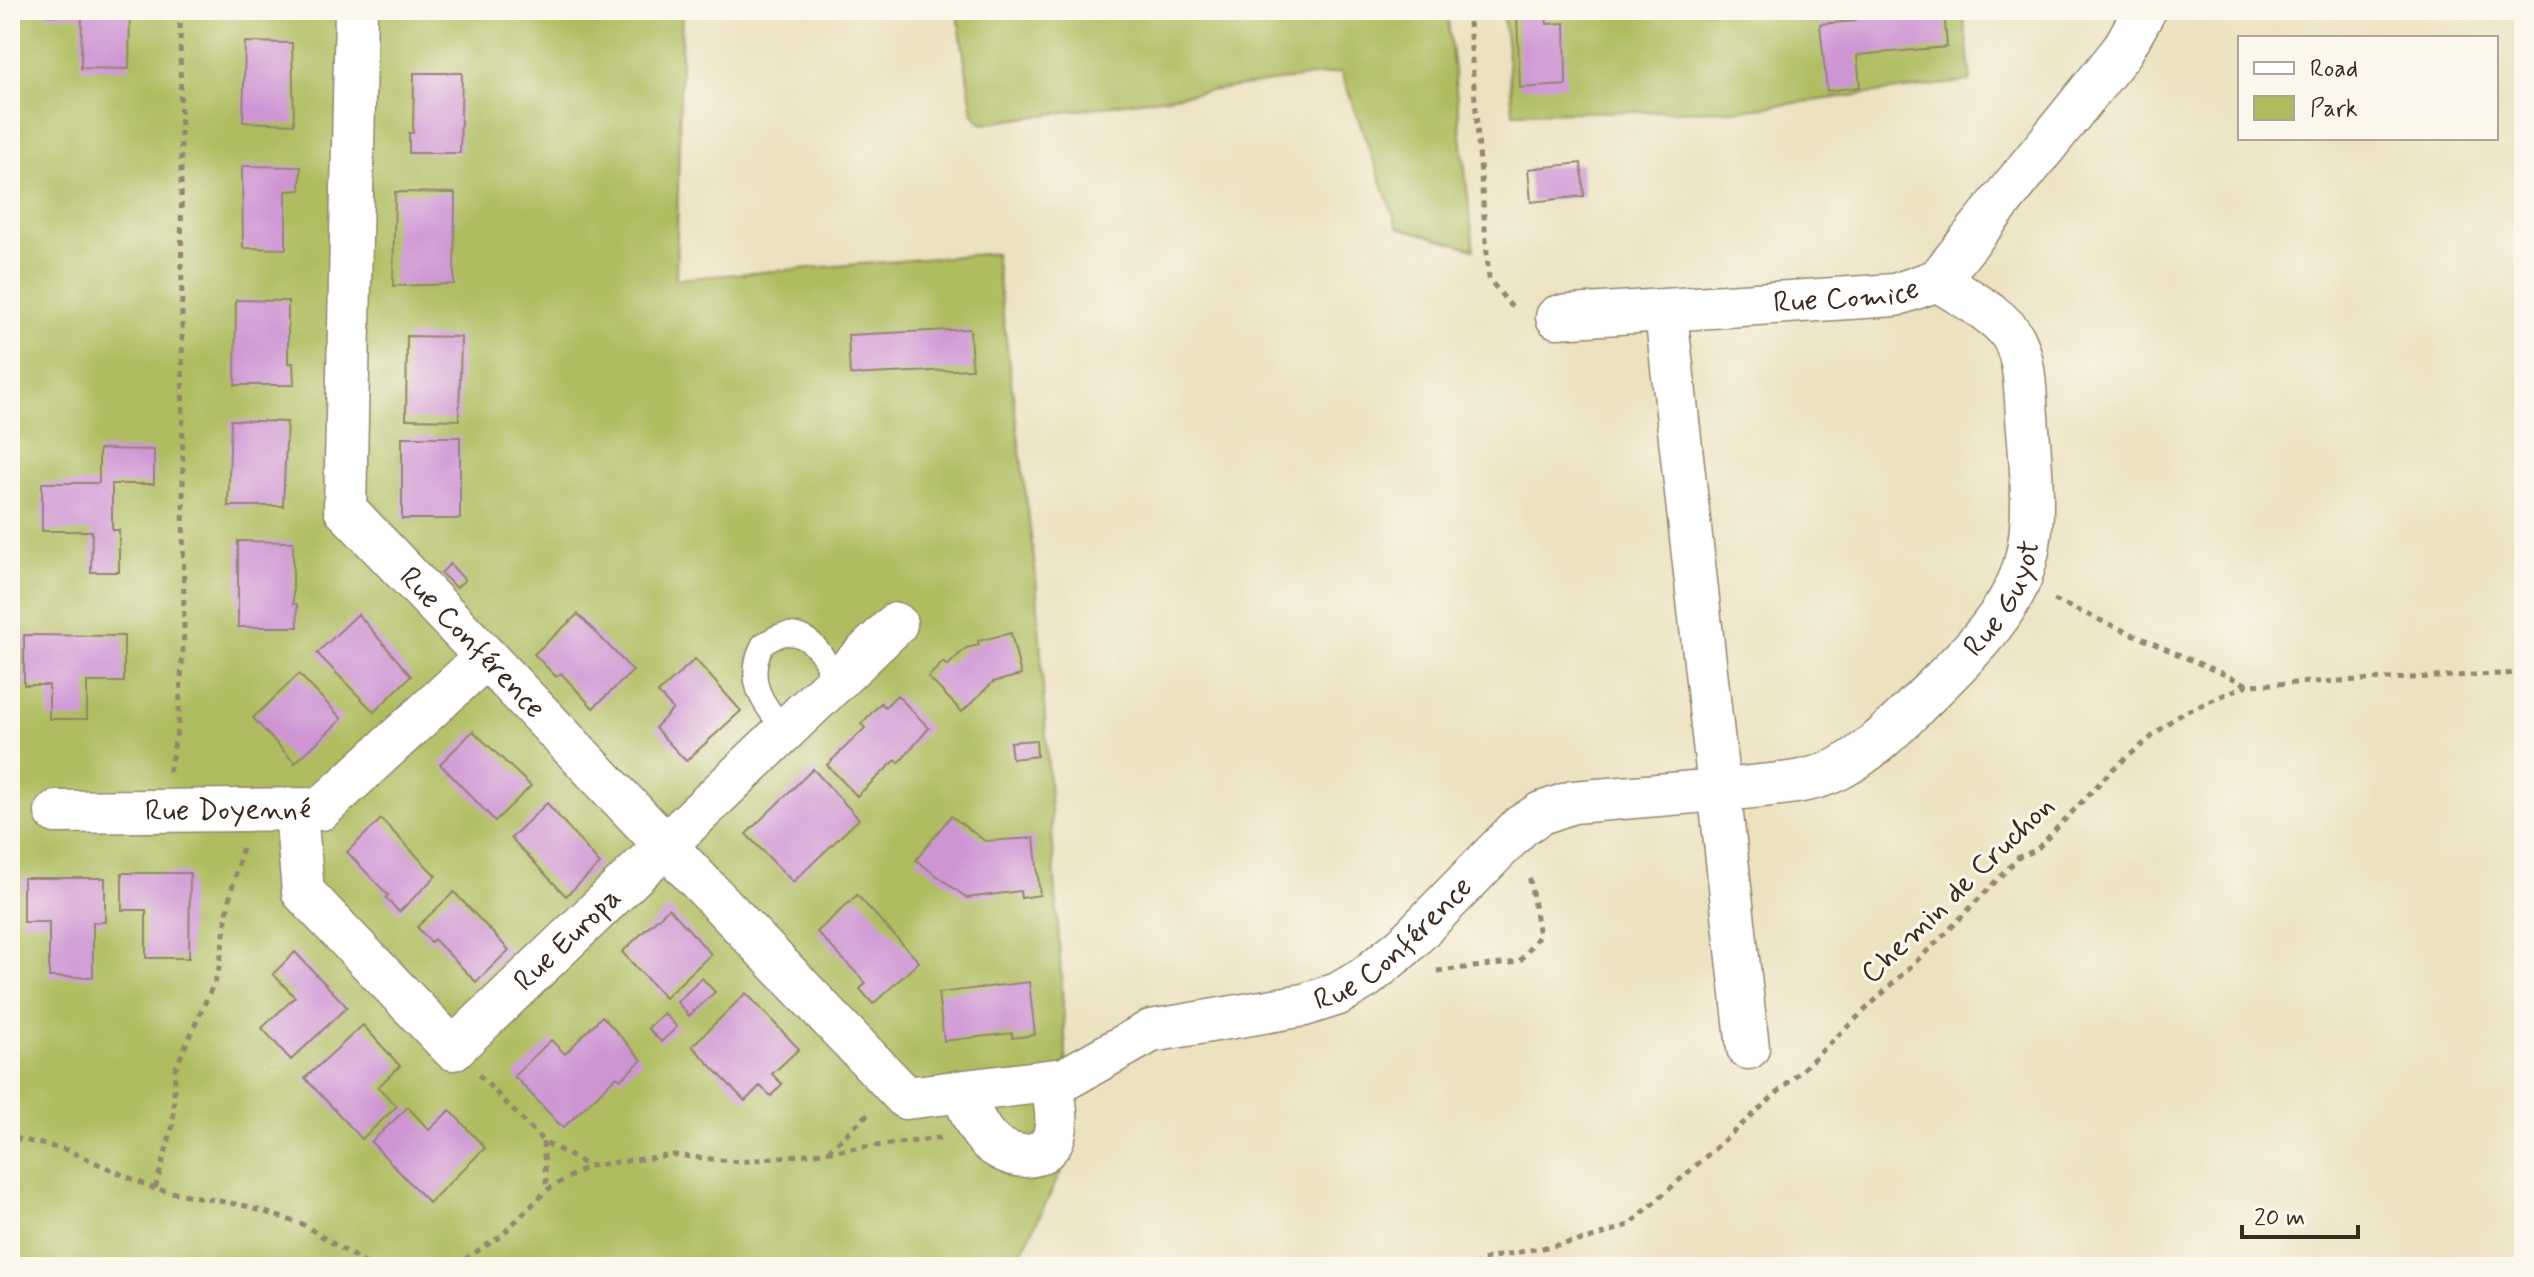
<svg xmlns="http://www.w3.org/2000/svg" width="2534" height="1277" font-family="Mynerve,sans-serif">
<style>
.green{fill:#afbc5e;stroke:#75733e;stroke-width:2}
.building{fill:#ce94d4}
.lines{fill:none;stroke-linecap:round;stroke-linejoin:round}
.lane-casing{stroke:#94866f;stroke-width:25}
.street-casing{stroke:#94866f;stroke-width:45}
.path{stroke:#94866f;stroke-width:5;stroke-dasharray:6 6;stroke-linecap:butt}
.lane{stroke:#fff;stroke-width:22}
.street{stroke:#fff;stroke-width:42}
.labels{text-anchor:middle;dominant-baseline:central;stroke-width:6;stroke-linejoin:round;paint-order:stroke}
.street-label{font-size:30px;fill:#3b2a1e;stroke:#fbf7ec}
</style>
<rect width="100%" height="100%" fill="#fbf7ec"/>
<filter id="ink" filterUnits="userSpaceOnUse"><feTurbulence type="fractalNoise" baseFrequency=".0125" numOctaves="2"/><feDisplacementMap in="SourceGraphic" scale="16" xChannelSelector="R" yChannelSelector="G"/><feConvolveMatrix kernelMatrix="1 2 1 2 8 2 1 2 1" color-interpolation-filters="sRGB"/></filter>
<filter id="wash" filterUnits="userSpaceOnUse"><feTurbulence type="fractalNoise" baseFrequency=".006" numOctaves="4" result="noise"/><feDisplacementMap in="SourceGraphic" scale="32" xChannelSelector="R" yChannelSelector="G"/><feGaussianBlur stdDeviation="1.8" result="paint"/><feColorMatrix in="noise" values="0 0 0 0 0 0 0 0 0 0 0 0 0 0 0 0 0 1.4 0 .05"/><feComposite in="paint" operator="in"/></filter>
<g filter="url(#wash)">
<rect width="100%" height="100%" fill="#ece2c0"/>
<path class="green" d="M 10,10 L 682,10 L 676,279 L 995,253 L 1036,575 L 1072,1149 L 1015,1267 L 10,1267 Z
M 957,10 L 1447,10 L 1474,249 L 1398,227 L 1341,72 L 982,124 L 973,114 Z
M 1503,10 L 1963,10 L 1971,81 L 1741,110 L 1513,113 Z"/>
<g id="blocks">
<path class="building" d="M 46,10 L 130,10 L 129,69 L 81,68 L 82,16 L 46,15 Z
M 1854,10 L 1944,10 L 1947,47 L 1857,55 L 1860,87 L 1827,91 L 1820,24 L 1855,21 Z
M 1546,14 L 1547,24 L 1565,23 L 1566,85 L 1520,88 L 1517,16 Z
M 245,42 L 292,43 L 294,124 L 243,122 Z
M 414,73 L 462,73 L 460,153 L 409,153 L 409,133 L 413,133 Z
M 1581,163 L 1584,196 L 1531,202 L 1528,169 Z
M 242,166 L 301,167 L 300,190 L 286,191 L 286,249 L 243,248 Z
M 395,192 L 455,193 L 454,284 L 393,286 Z
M 236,300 L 288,301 L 288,363 L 293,363 L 294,385 L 235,385 Z
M 970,329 L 972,369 L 850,375 L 848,335 Z
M 407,336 L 461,337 L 459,420 L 406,419 Z
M 231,420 L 287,422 L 283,506 L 228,506 Z
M 402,437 L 460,437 L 460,519 L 402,519 Z
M 99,449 L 154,450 L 154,484 L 112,484 L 112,530 L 119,530 L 119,572 L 91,572 L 92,531 L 42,531 L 42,483 L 99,483 Z
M 238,541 L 293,542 L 293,604 L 297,604 L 298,627 L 238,627 Z
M 450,564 L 465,580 L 456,588 L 441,573 Z
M 358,614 L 411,676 L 374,712 L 317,653 Z
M 578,614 L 633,671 L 593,708 L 561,673 L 556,677 L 534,654 Z
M 1011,633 L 1021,675 L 993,682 L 962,712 L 928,677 L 943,662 L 947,666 L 966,648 L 979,645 L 978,641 Z
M 24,635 L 124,636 L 124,682 L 87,682 L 87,719 L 49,719 L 49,685 L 24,685 Z
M 695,659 L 741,711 L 686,761 L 655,728 L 673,709 L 658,693 Z
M 299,674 L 342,719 L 295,763 L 253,718 Z
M 897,695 L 929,728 L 899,763 L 896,760 L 857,796 L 827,765 L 865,728 L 861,724 L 881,703 L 885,707 Z
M 473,731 L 531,786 L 495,821 L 440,764 Z
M 1036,740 L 1037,756 L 1012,759 L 1010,742 Z
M 813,769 L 859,819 L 793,882 L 746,834 Z
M 547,803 L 600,864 L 566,896 L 511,838 Z
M 951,816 L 985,841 L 1034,838 L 1040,895 L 1021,898 L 1020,891 L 967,898 L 916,860 Z
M 381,819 L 436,876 L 399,912 L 386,898 L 388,895 L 347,852 Z
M 122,873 L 190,873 L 189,958 L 146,958 L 146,910 L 122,910 Z
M 23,878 L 105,878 L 105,922 L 93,922 L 93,977 L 49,977 L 49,922 L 23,922 Z
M 454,892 L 509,950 L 476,982 L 434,939 L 431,942 L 417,927 Z
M 857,895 L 919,962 L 873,1004 L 860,989 L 866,983 L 817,932 Z
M 669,908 L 711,954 L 665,998 L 622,952 Z
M 295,952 L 347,1007 L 291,1060 L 262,1028 L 295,997 L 273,974 Z
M 702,978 L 715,992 L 689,1016 L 677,1002 Z
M 1029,982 L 1035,1035 L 1012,1038 L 1012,1033 L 944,1041 L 938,993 Z
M 746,993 L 799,1049 L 772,1074 L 782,1084 L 771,1096 L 760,1086 L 745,1101 L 692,1046 Z
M 664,1013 L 677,1027 L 661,1042 L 648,1028 Z
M 602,1016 L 642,1060 L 621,1079 L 617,1076 L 563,1128 L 514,1076 L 551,1040 L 565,1054 Z
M 363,1025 L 400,1066 L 378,1087 L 397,1106 L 362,1139 L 305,1078 Z
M 408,1107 L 429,1130 L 450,1110 L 485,1148 L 429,1203 L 371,1142 Z"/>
</g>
</g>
<g filter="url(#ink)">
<use href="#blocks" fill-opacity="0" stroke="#94866f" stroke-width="2"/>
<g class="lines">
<defs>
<path id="lane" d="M 786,731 C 761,703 745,679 763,644 C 769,641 779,634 786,634 C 814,633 831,663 831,686"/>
<g id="street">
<path id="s1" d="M 356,10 L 345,509 L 906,1098 L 1065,1079 L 1151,1031 L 1304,1005 L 1338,994 L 1365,978 L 1404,946 L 1521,826 L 1541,813 L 1573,802 C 1629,797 1686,793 1743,788 C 1774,784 1809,784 1838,769 C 1874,751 1901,720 1930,692 C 2030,594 2040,568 2028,429 C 2025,402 2027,364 2014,339 C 2000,314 1961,296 1938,280"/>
<path d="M 1666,313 L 1748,1048"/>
<path id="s2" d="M 1557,317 L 1895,295 L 1938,280 L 2122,51 L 2145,10"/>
<path id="s3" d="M 56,812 L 321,809 L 486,657"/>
<path id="s4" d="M 296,812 L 303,892 L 453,1049 L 896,624"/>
<path d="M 962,1092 C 968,1105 973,1119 981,1131 C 1000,1160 1051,1170 1056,1126 C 1058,1112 1053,1095 1052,1081"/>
</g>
</defs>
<use href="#lane" class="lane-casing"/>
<use href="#street" class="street-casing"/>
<path class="path" d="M 1468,10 L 1489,279 L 1510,305 L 1518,307
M 2054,600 L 2246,684
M 169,772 L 178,726 L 184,633 L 180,10
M 242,848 L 229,901 L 218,974 L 175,1069 L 173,1125 L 155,1189 L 246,1206 L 302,1224 L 371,1267
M 1437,971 L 1519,962 L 1539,936 L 1529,874
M 479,1075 L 543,1141 L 587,1165
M 15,1138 L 67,1150 L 155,1189
M 543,1142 L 547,1190
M 828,1151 L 868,1114
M 443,1267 L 454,1266 L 501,1236 L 547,1190 L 588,1166 L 673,1155 L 740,1162 L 941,1138
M 1473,1267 L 1488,1258 L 1589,1239 L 1629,1225 L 1786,1085 L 1945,934 L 2019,857 L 2036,850 L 2113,769 L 2178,715 L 2247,685 L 2524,673"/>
<use href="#lane" class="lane"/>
<use href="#street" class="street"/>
</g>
</g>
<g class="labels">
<g class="street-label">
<text stroke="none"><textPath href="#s2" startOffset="290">Rue Comice</textPath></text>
<text stroke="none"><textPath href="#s1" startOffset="2578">Rue Guyot</textPath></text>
<text stroke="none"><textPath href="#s1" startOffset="684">Rue Conférence</textPath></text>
<text stroke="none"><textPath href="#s3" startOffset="172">Rue Doyenné</textPath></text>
<text transform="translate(1958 890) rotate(-44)">Chemin de Cruchon</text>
<text stroke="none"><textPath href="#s1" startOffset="1836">Rue Conférence</textPath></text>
<text stroke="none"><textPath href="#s4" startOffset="456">Rue Europa</textPath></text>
</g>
</g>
<rect width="2534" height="1277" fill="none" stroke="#fbf7ec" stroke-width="40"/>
<rect x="2238" y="36" width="260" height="104" fill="#fbf7ec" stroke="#aea59a" stroke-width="2"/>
<rect x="2254" y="62" width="40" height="12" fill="#ffffff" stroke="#aea59a" stroke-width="2"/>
<text x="2310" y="76" font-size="24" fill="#3b2a1e">Road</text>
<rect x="2254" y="96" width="40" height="24" fill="#afbc5e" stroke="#aea59a" stroke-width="2"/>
<text x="2310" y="116" font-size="24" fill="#3b2a1e">Park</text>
<path d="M2242 1225v12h116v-12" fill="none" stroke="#3b2a1e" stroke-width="4"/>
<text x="2254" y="1225" font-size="24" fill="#3b2a1e" stroke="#fbf7ec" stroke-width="6" paint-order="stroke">20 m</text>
</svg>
